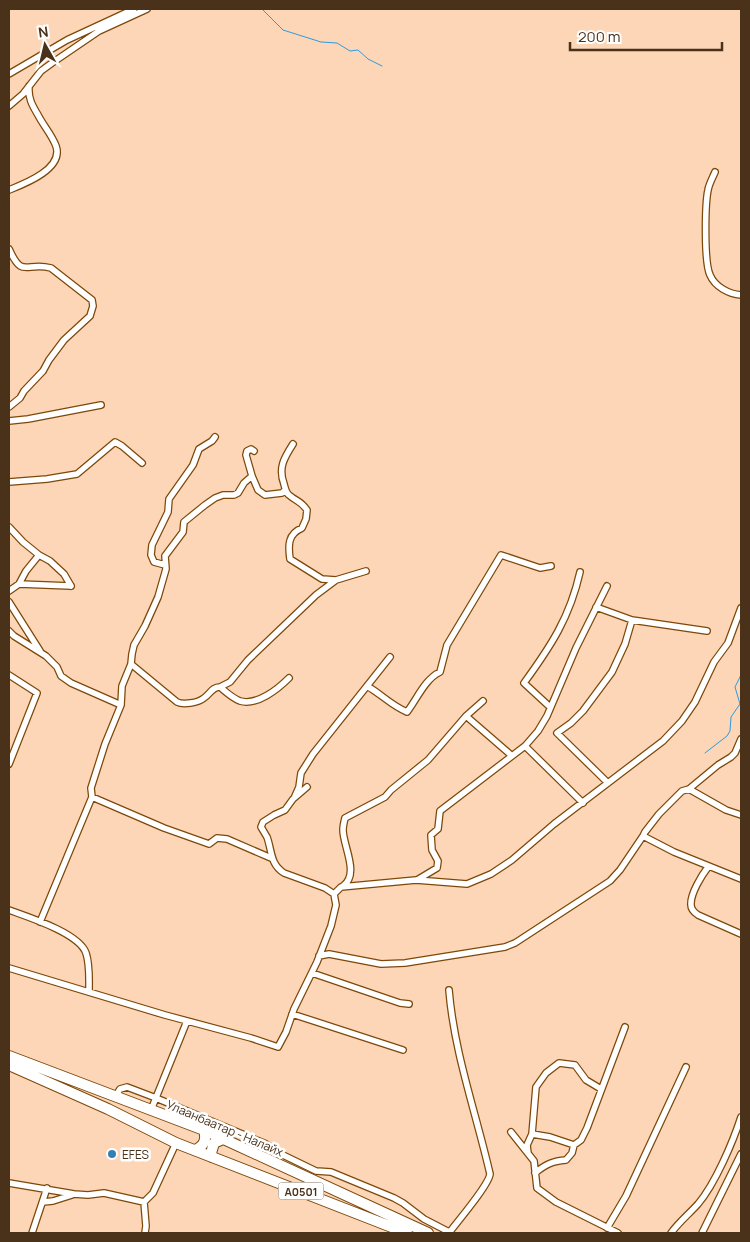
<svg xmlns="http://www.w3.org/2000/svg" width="750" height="1242" font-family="Manrope,sans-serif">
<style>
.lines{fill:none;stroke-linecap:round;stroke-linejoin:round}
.stream{stroke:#2d9be0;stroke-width:1}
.street-casing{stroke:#7d4809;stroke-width:8}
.highway-casing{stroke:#7d4809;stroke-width:12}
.street{stroke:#fff;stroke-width:5.5}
.highway{stroke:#fff;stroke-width:10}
.poi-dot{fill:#3580b3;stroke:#fff;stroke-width:2}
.labels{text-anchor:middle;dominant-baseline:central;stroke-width:5;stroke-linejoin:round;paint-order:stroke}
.shield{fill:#fff;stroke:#806f5f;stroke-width:1}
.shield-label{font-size:11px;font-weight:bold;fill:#49311a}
.street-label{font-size:12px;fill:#49311a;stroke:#fff}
.poi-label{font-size:12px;fill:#49311a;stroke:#fff;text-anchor:start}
</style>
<rect width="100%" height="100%" fill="#fcd6b6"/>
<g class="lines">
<path class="stream" d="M 262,9 L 283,30 L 321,42 L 337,43 L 350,51 L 358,50 L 368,59 L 382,66
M 705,753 L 727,736 L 730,731 L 731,717 L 740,704 L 735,687 L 741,675"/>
<defs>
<path id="street" d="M 9,74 L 67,40 L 134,9
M 9,106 L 23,94 L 41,71 L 52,63 L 99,31 L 147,9
M 715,172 C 713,177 709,184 708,190 C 705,205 704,262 710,275 C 715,287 729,294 741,295
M 9,190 C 24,184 64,169 56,146 C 52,135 43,125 38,115 C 32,105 28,98 29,86
M 9,249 C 23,280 26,261 51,268 L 92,300 L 93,306 L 90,316 L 64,340 L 49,360 L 43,371 L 24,391 L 20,398 L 9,407
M 9,421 L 28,419 L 101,405
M 293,444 C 284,458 278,468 284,484 C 285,488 286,493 289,495 C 297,502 300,500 307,510 L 306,519 L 302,528 C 288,534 288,545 290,559 L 322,579 L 336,580
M 252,476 L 258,490 L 265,495 L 282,493 L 285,490
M 9,482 L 47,479 L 77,474 L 115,442 L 122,446 L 142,463
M 9,527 L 23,542 L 39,555 L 50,561 L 64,574 L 71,586
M 165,565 L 154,562 L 151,555 L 152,545 L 168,512 L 169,499 L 193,465 L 199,449 L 212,441 L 215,437
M 19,584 L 71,586
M 9,591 L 19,584 L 26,571 L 39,555
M 9,602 L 40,651
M 596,607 L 632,620 L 707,631
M 9,631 L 14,636 L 46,656 L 57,667 L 61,676 L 71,683 L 121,705
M 131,664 L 177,702 C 183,705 198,703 204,698 C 210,694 212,687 220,687 C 226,692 232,698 240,701 C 257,706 278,689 289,678
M 9,675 L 37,693 L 9,764
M 367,686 C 381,694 392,706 407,712 C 417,699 425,679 440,672 L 447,645 L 501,555 L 540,568 L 551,566
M 220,687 L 230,682 L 248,660 L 316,595 L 336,580 L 366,571
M 483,701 L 466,716 L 511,755
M 550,707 L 524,683 C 551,646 570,617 580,572
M 525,746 L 583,803
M 608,783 L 557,733 L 571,723 L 583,711 L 612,672 L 625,644 L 632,620
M 689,789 L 726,810 L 741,815
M 295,796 L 299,787 L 301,773 L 313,754 L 390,657
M 92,797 L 164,828 L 209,844 L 217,838 L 227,839 L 271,858
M 643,836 L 674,852 L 741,879
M 708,867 C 702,875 690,894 691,905 C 691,909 695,913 698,915 L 741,934
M 417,880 L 437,868 L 438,861 L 432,850 L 431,835 L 438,829 L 440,811 L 525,746 L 538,731 L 547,716 L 576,648 L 607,586
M 343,886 C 360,874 343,846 343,830 C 343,826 344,822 345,818 L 385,797 L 391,790 L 428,760 L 466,716
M 334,894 L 341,887 L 416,880 L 467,884 L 491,874 L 512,860 L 554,824 L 663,741 L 682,721 L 695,702 L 714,662 L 728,643 L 741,608
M 9,910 C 28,917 79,933 86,953 C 90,965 89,979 89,992
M 40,922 L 92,797 L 91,788 L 105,744 L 121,705 L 122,686 L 131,664 L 132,654 L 134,645 L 145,626 L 158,597 L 166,569 L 165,556 L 183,532 L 184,522 L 205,505 L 215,498 L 223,495 L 234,495 L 238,493 L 244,483 L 252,476 L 246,455 L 247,451 L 251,449 L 254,451
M 319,956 L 329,954 L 381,964 L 405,963 L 505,947 L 515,943 L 610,881 L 620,870 L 643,836 L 645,832 L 659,814 L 682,791 L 689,789 L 718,765 L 731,757 L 735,753 L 741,739
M 9,968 L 165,1015 L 251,1038 L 278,1047 L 286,1032 L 294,1009 L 317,962 L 331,926 L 336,905 L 334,894 L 325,888 L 284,873 C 270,864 272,851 267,837 C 265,834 263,830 261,827 L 263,822 L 274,815 L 285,810 L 293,799 L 307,787
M 312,973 L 400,1003 L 409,1004
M 292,1014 L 403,1050
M 115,1097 L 120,1089 L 127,1087 L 156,1098 L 266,1144 L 283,1155 L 316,1171 L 331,1172 L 394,1198 L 403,1203 L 424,1219 L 451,1233
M 151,1110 L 187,1021
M 511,1132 L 534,1161 L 537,1188 L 556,1202 L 618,1233
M 532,1134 L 536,1087 L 546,1073 L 559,1063 L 575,1065 L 586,1080 L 601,1089
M 528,1153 L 527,1145 L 532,1134 L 550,1137 L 574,1145
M 535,1173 C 546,1164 553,1161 566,1160 L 572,1153 L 574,1145 L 581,1140 L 587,1128 L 625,1027
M 9,1183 L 74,1194 L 88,1195 L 104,1193 L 144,1202
M 43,1202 L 53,1201 L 72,1195
M 607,1228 L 626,1196 L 686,1067
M 32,1233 L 47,1188
M 145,1233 L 146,1226 L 144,1202 L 153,1193 L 176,1143
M 449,1233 C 457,1222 489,1185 490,1174 C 476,1113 454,1052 449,990
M 671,1233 C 679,1222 689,1214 698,1204 C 715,1184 733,1142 741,1117
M 702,1233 L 741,1154"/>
<path id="highway" d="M 9,1056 L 204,1130 L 428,1233
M 9,1065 L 108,1109 L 176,1143 L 407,1233
M 195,1150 C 204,1146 207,1140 204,1130
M 212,1157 L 211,1153 L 214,1143 L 223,1139"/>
</defs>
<use href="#street" class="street-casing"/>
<use href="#highway" class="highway-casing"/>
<use href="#street" class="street"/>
<use href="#highway" class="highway"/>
</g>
<circle class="poi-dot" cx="112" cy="1154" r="5"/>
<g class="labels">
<rect class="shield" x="278.5" y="1182.5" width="45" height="17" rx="4"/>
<g class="shield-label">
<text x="301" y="1191">A0501</text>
</g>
<g class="street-label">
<text transform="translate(225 1128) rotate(23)">Улаанбаатар - Налайх</text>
</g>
<g class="poi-label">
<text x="122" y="1154">EFES</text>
</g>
</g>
<rect width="750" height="1242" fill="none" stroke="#49311a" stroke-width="20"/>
<g transform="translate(45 45) rotate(352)" stroke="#ffffff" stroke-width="4" paint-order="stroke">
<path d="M0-4L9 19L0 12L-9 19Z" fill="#49311a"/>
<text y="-8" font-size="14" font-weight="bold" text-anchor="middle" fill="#49311a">N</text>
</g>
<path d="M570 42v8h152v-8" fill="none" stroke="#49311a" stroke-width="2.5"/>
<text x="578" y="42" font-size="15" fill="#49311a" stroke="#ffffff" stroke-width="4" paint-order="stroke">200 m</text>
</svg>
